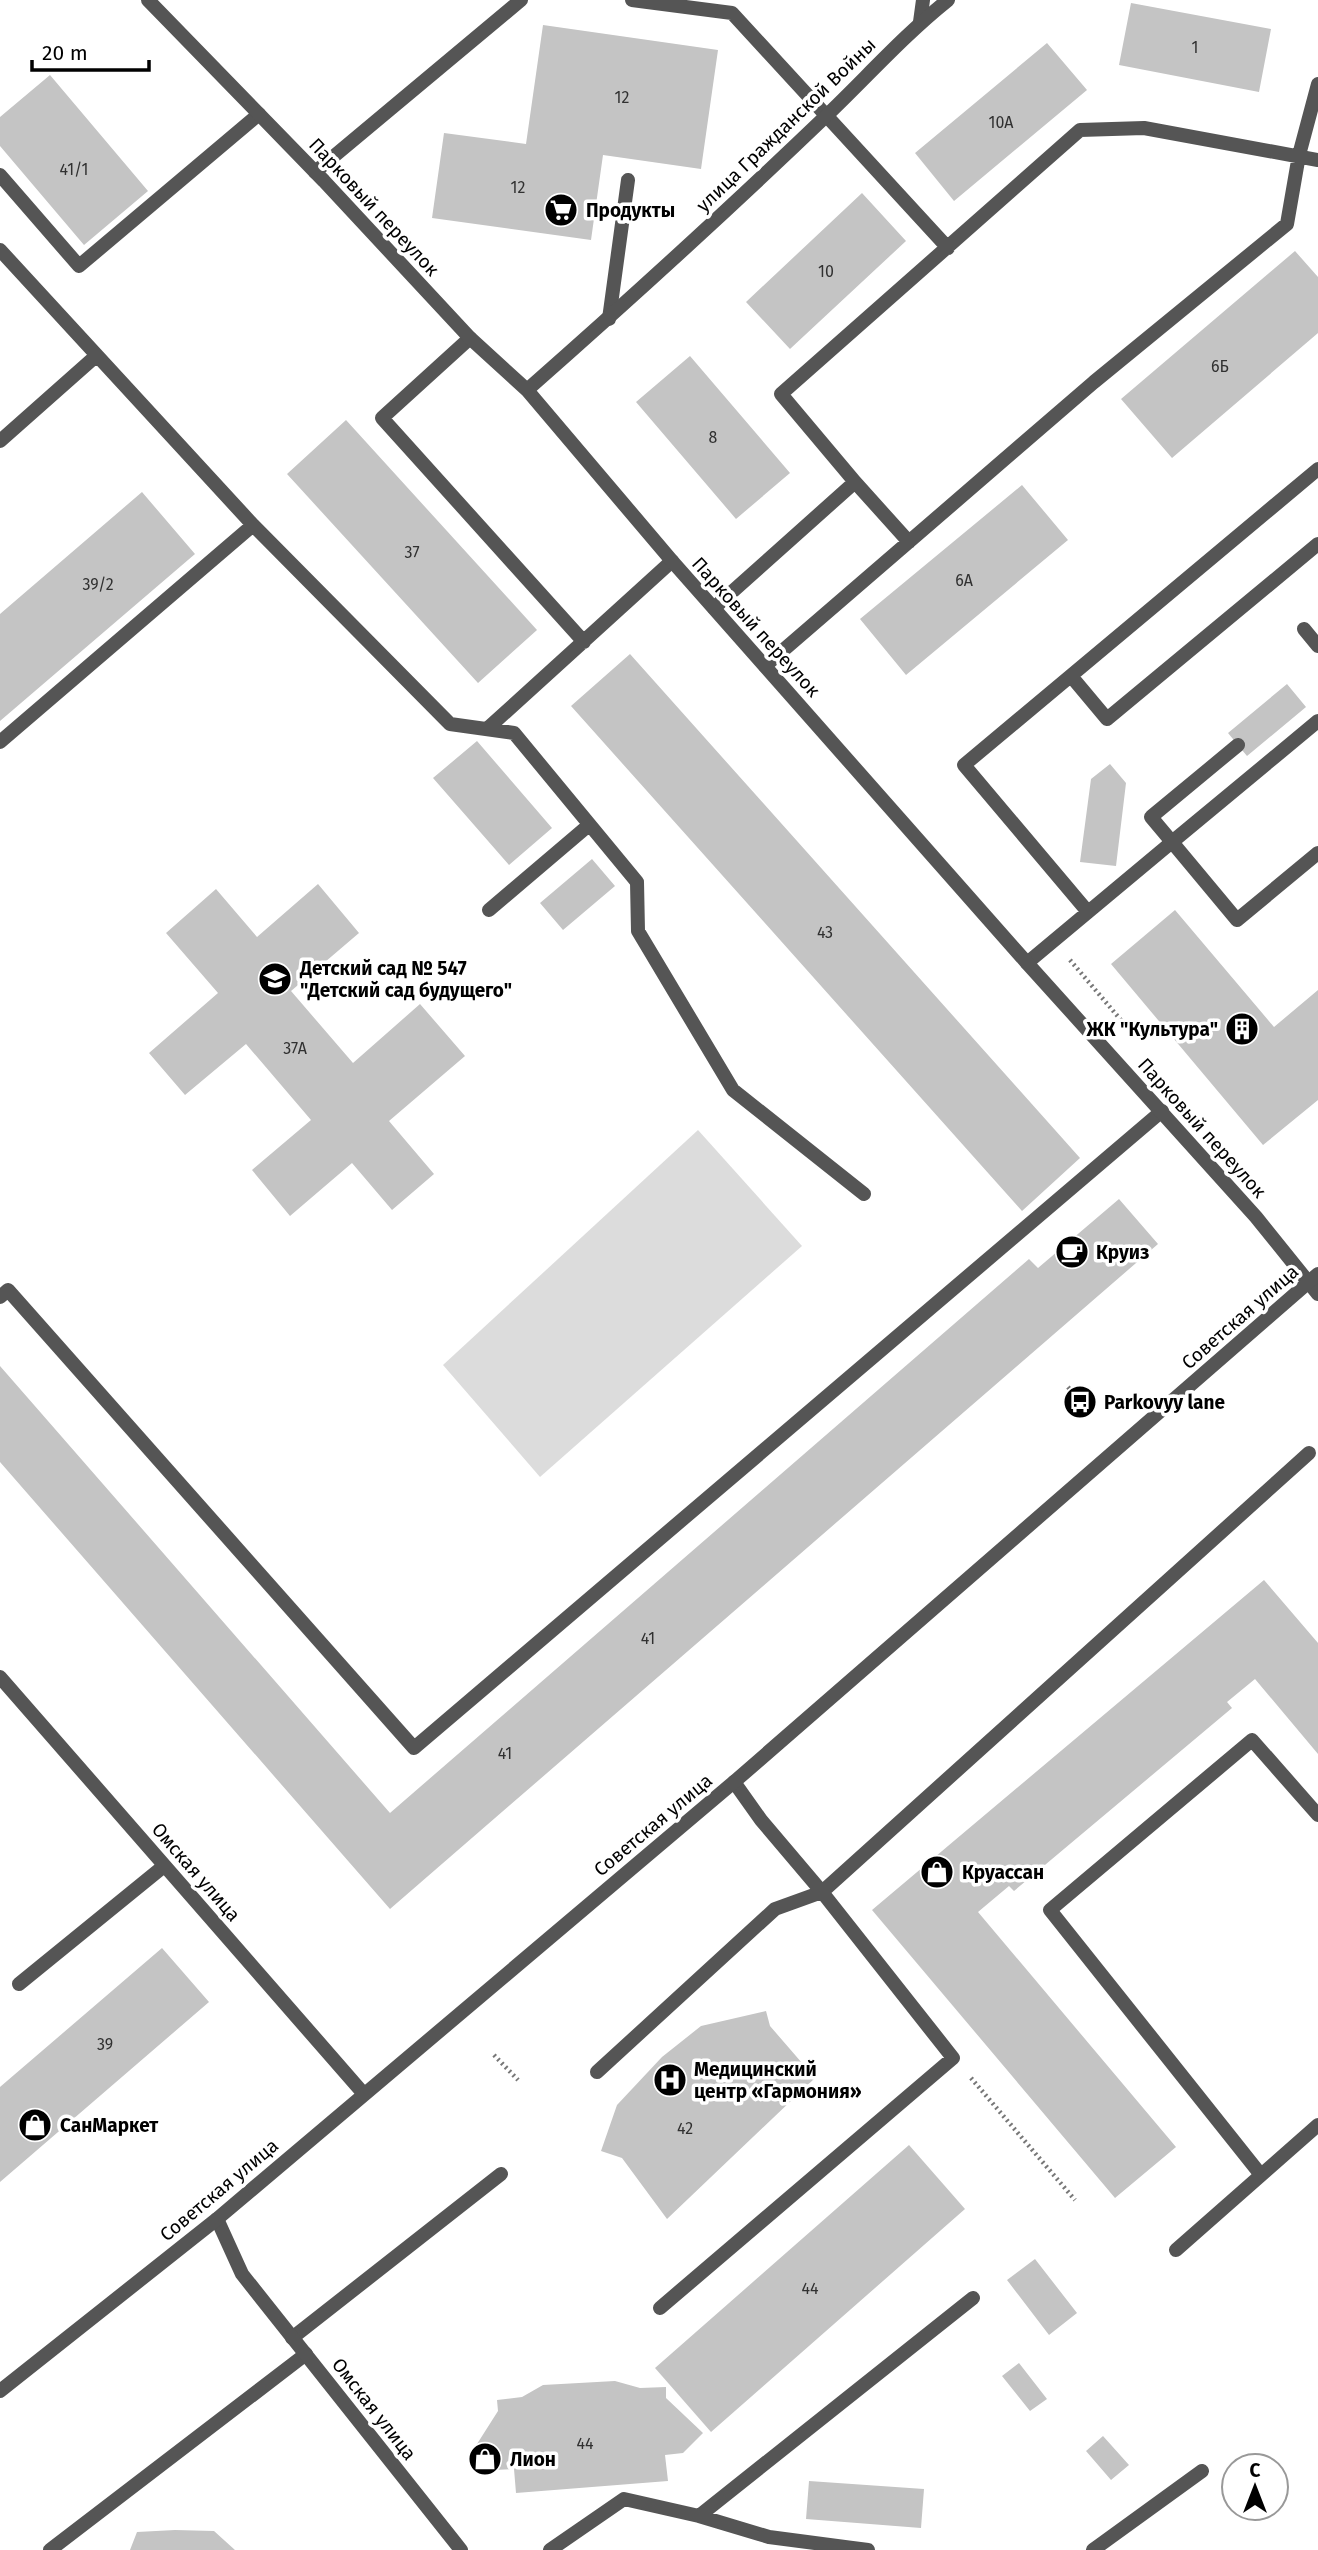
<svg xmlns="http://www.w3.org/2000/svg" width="1318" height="2550" font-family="'Fira Sans',sans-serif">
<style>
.green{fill:#dcdcdc}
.building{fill:#c4c4c4}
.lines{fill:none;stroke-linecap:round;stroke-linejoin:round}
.path{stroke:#777;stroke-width:4.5;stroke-dasharray:2 3.5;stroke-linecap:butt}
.service{stroke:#555;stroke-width:14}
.minor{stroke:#555;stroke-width:14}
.tertiary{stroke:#555;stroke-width:14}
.labels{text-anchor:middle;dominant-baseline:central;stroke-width:7;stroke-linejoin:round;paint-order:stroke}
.number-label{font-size:16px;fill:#313131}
.street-label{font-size:19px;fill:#000;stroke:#fff}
.poi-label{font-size:19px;font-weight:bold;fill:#000;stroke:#fff;text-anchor:start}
</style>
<rect width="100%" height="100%" fill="#fff"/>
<path class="green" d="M 698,1130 L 802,1246 L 540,1477 L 443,1365 Z"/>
<path class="building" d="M 1131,3 L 1271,29 L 1259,92 L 1119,65 Z
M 543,25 L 718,50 L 701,169 L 603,155 L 591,240 L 432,218 L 444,133 L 526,144 Z
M 1047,43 L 1087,90 L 954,201 L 915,153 Z
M 50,75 L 148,191 L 84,245 L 0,146 L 0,117 Z
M 862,193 L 906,241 L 790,349 L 746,302 Z
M 1295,251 L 1318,277 L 1318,333 L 1172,458 L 1121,399 Z
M 690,356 L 790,473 L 736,519 L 636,402 Z
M 346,420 L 537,630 L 478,683 L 287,474 Z
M 1022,485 L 1068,540 L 906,675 L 860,619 Z
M 142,492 L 195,554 L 0,721 L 0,614 Z
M 630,654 L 1080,1158 L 1022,1211 L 571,706 Z
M 1287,684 L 1306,707 L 1247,756 L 1228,733 Z
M 477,741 L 552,828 L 509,865 L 433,778 Z
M 1110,764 L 1126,783 L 1116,866 L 1080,862 L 1091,779 Z
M 592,859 L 615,886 L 563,930 L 540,903 Z
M 318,884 L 359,933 L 291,991 L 353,1063 L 420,1004 L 465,1056 L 389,1121 L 434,1174 L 392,1210 L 352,1163 L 290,1216 L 252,1170 L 311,1120 L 246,1044 L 185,1095 L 149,1053 L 218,993 L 166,933 L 216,889 L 257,937 Z
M 1175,910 L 1274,1027 L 1318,990 L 1318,1100 L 1263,1145 L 1111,964 Z
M 1119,1199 L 1158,1244 L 390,1909 L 0,1462 L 0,1366 L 390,1813 L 1029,1259 L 1038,1268 Z
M 1264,1580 L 1318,1643 L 1318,1754 L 1255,1679 L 1227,1702 L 1232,1708 L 1014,1891 L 1009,1886 L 978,1912 L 1176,2147 L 1115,2198 L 872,1910 Z
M 162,1948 L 209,2002 L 0,2182 L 0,2087 Z
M 766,2011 L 770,2026 L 815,2078 L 667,2219 L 622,2158 L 601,2151 L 617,2105 L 662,2057 L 701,2026 Z
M 909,2145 L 965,2209 L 711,2432 L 655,2368 Z
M 1035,2259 L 1077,2313 L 1049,2335 L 1007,2280 Z
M 1019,2363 L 1047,2399 L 1030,2411 L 1002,2376 Z
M 615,2381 L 640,2388 L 666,2387 L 666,2398 L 703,2433 L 683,2453 L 665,2455 L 668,2481 L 516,2493 L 514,2469 L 494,2470 L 470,2455 L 498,2411 L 497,2400 L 522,2397 L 543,2385 Z
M 1103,2436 L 1129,2465 L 1111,2480 L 1086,2451 Z
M 809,2481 L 924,2489 L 921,2528 L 806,2519 Z
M 175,2530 L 214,2531 L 235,2550 L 130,2550 L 137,2532 Z"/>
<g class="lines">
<path class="path" d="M 1070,960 L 1137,1039
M 1068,1387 L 1080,1402
M 494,2055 L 518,2080
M 971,2078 L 1075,2200"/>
<path class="service" d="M 632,0 L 732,13 L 948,248
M 920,22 L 923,0
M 315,172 L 521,0
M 0,175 L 79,266 L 259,114
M 0,250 L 253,525 L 450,724 L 514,733 L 637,882 L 638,931 L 733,1090 L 864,1194
M 609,319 L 628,180
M 470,338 L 382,418 L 584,642
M 0,441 L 96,356
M 855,482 L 909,542
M 714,608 L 855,482 L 781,394 L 1080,130 L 1144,128 L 1318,160
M 1304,629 L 1318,646
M 765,666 L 1094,382 L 1287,224 L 1299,155 L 1318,84
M 1071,676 L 1107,719 L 1318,544
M 1318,721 L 1172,842 L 1237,920 L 1318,853
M 487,729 L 672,561
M 0,742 L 253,525
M 489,910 L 589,825
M 1088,912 L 964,765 L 1318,469
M 1027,963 L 1172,842 L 1151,817 L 1238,745
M 0,1297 L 8,1290 L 414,1748 L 1162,1111
M 734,1782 L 761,1820 L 822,1892 L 1309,1453
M 19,1984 L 164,1866
M 597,2072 L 775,1909 L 822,1892 L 953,2058 L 660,2308
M 1261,2175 L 1050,1910 L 1252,1740 L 1318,1815
M 1176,2250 L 1318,2125
M 292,2338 L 501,2174
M 699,2516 L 973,2298
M 50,2550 L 306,2354
M 550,2550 L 624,2499 L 699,2516 L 769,2537 L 868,2550
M 1093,2550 L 1202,2471"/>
<path class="minor" d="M 148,0 L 324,181 L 470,338 L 527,390 L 672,561 L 1027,963 L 1256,1217 L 1318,1294
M 527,390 C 628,301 728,210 825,117 C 866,78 903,36 948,0
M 0,1677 L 363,2093
M 217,2219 L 242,2274 L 461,2550"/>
<path class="tertiary" d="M 0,2391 L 217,2219 L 734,1782 L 1318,1274"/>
</g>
<defs>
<symbol id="supermarket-disc" viewBox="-11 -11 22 22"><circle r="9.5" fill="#000" stroke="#fff"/><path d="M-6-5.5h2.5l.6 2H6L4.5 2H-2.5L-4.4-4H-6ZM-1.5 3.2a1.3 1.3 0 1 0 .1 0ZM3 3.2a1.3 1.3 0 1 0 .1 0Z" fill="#fff"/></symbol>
<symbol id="school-disc" viewBox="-11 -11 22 22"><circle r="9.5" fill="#000" stroke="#fff"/><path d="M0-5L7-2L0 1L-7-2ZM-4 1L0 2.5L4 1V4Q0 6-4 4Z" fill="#fff"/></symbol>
<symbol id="building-disc" viewBox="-11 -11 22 22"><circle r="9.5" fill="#000" stroke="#fff"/><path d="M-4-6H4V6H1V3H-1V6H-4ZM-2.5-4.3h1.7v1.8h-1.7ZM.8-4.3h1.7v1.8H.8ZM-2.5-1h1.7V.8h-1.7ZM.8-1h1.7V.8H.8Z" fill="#fff"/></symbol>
<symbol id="cafe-disc" viewBox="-11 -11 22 22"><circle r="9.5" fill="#000" stroke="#fff"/><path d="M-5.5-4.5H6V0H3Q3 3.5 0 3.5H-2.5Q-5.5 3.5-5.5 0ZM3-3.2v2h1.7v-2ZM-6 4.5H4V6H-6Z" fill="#fff"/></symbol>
<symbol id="bus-disc" viewBox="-11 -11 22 22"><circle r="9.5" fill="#000" stroke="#fff"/><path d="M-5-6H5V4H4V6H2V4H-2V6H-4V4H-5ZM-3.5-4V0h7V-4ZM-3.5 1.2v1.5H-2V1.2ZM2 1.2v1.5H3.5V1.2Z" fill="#fff"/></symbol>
<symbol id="shop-disc" viewBox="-11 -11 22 22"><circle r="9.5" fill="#000" stroke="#fff"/><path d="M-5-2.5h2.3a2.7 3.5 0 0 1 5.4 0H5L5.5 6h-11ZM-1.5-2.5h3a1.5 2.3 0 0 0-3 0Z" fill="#fff"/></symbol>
<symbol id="hospital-disc" viewBox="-11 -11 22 22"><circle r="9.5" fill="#000" stroke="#fff"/><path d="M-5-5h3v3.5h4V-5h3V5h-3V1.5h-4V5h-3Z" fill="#fff"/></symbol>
</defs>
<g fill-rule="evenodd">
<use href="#supermarket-disc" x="542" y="191" width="38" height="38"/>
<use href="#school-disc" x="256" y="960" width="38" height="38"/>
<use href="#building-disc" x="1223" y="1010" width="38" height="38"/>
<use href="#cafe-disc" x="1053" y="1233" width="38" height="38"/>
<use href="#bus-disc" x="1061" y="1383" width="38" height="38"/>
<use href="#shop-disc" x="918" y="1853" width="38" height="38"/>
<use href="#hospital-disc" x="651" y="2061" width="38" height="38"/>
<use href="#shop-disc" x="16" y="2106" width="38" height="38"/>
<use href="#shop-disc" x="466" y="2440" width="38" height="38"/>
</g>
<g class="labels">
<g class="number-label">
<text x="1195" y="47">1</text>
<text x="622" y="97">12</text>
<text x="1001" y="122">10А</text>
<text x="74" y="169">41/1</text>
<text x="518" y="187">12</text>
<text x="826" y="271">10</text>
<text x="1220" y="366">6Б</text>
<text x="713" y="437">8</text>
<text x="412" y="552">37</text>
<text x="964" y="580">6А</text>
<text x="98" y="584">39/2</text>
<text x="825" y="932">43</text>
<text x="295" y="1048">37А</text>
<text x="648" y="1638">41</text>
<text x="505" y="1753">41</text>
<text x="105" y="2044">39</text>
<text x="685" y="2128">42</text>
<text x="810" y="2288">44</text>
<text x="585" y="2443">44</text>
</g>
<g class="street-label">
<text transform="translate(786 125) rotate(-44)">улица Гражданской Войны</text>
<text transform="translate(374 207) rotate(47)">Парковый переулок</text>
<text transform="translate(756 627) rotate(48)">Парковый переулок</text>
<text transform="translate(1202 1128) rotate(48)">Парковый переулок</text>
<text transform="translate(1240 1317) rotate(-41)">Советская улица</text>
<text transform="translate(653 1825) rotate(-40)">Советская улица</text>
<text transform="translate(196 1872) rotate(49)">Омская улица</text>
<text transform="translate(219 2190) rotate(-40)">Советская улица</text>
<text transform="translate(374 2409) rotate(52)">Омская улица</text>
</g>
<g class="poi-label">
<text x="586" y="210">Продукты</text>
<text x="300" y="968">Детский сад № 547<tspan x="300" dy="22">"Детский сад будущего"</tspan></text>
<text x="1218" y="1029" text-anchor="end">ЖК "Культура"</text>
<text x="1096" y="1252">Круиз</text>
<text x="1104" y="1402">Parkovyy lane</text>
<text x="962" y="1872">Круассан</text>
<text x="694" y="2069">Медицинский<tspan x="694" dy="22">центр «Гармония»</tspan></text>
<text x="60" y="2125">СанМаркет</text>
<text x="510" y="2459">Лион</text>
</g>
</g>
<g transform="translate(1255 2487)"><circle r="33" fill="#ffffff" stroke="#999999" stroke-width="2"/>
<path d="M0-5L12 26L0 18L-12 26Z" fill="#000000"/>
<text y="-10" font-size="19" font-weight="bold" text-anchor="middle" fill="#000000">С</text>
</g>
<path d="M32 60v10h117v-10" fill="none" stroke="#000000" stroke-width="3.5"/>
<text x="42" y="60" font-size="21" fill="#000000" stroke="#ffffff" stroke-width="5" paint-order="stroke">20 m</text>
</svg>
